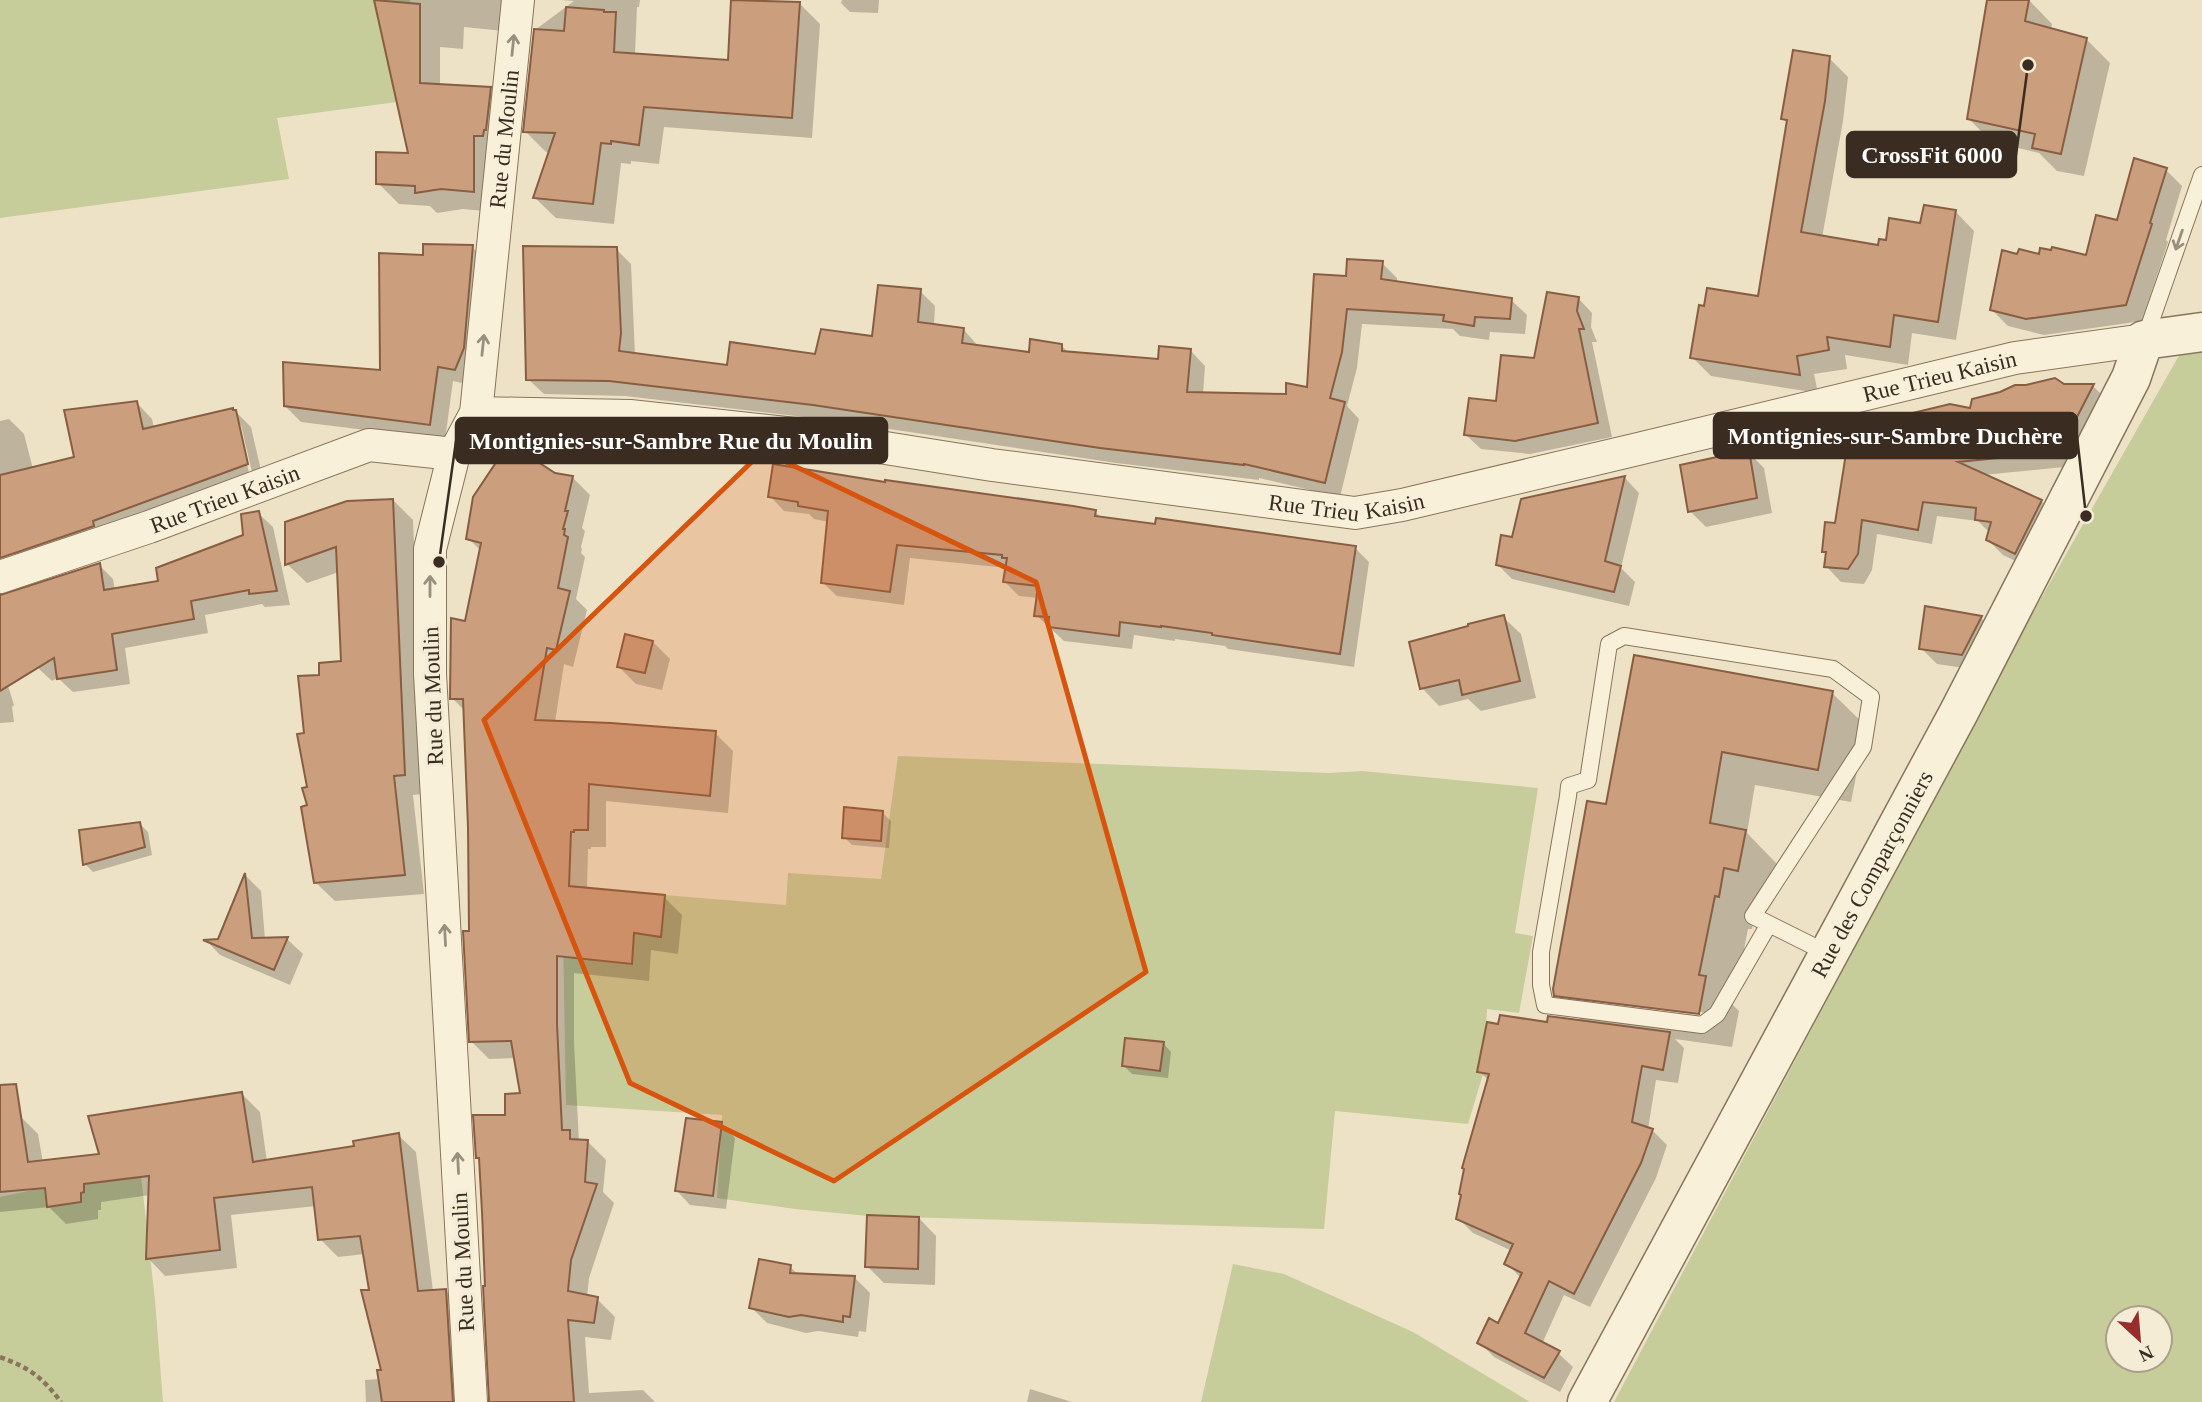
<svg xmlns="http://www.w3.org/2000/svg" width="2202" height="1402" font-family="'Times New Roman',serif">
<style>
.green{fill:#c6cc9a;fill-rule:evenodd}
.shadow{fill:#0003;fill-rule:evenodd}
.building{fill:#cb9e7d;stroke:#885e42;stroke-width:2}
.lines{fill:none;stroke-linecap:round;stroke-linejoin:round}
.service-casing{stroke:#89745c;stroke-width:18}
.minor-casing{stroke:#89745c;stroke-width:34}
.tertiary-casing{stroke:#89745c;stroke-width:41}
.path{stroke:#89745c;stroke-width:4.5;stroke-dasharray:5 3.5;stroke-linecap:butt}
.service{stroke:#f9f0da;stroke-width:16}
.minor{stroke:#f9f0da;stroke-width:32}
.tertiary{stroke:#f9f0da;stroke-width:38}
.oneway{stroke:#9a8e7d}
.marked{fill:#d7540e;fill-opacity:0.2;stroke:#d7540e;stroke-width:5;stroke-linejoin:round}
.labels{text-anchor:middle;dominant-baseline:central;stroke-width:7;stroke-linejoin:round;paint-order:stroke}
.street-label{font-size:23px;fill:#3a2c20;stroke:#f5ecd6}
.leader{fill:none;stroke:#3a2c20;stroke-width:2.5}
.callout-dot{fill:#3a2c20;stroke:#f5ecd6;stroke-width:2.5}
.callout{fill:#3a2c20;stroke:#3a2c20;stroke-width:2.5}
.callout-label{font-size:24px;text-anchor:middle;font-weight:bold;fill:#fff}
</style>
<rect width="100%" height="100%" fill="#eee2c6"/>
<path class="green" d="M 0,0 L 410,0 L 420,60 L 397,102 L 277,118 L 289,179 L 0,218 Z
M 2202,350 L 2202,1402 L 1614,1402 L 2023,630 L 2181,352 ZM 2118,1318 L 2160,1318 L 2160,1360 L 2118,1360 Z
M 898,756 L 1329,773 L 1362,771 L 1538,788 L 1515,933 L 1533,936 L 1519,1013 L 1487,1009 L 1483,1074 L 1468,1124 L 1335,1111 L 1324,1229 L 868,1216 L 795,1209 L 717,1198 L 722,1115 L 566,1105 L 563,933 L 591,930 L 661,936 L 665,895 L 786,905 L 788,873 L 881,879 Z
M 140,1167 L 155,1300 L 163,1402 L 0,1402 L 0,1197 Z
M 1233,1264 L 1284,1274 L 1413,1332 L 1530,1402 L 1201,1402 Z"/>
<path class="shadow" d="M 375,0 L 507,0 L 503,31 L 464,27 L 463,49 L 440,47 L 440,86 L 490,89 L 511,110 L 494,212 L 463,209 L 437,213 L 430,206 L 399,204 L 378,183 L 411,154 Z
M 561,0 L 640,0 L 639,7 L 637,7 L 635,55 L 730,62 L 733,0 L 799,3 L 820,24 L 812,138 L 664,127 L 659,164 L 631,161 L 631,164 L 621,163 L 614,224 L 556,218 L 535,198 L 551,152 L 546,152 L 525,131 L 535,30 L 574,1 Z
M 842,0 L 879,0 L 878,13 L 850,12 L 841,3 Z
M 1988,0 L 2029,0 L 2052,24 L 2051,30 L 2086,39 L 2110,63 L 2084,176 L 2057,171 L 2039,153 L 1992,142 L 1969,119 Z
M 1829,58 L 1848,77 L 1843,121 L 1822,238 L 1880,247 L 1887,241 L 1956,212 L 1974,231 L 1956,340 L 1912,333 L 1908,365 L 1845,355 L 1847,369 L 1814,374 L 1818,393 L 1711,376 L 1692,357 L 1759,298 L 1788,124 L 1783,119 Z
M 2166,170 L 2182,186 L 2166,240 L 2168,242 L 2142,321 L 2044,335 L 2008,326 L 1992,310 L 2041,257 L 2087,257 Z
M 472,247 L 488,262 L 471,385 L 453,381 L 445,440 L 301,422 L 285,406 L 382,372 L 425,257 Z
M 616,249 L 631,264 L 635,355 L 729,367 L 816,356 L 873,337 L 920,291 L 935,306 L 934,326 L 964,330 L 979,347 L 1030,354 L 1062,346 L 1069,353 L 1160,361 L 1190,350 L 1205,366 L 1203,394 L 1288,396 L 1309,389 L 1347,277 L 1382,263 L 1397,278 L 1397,283 L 1511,300 L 1527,315 L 1525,334 L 1490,332 L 1489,340 L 1460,336 L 1453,329 L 1362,324 L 1357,368 L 1347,406 L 1359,419 L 1340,497 L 1259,478 L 1259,480 L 1116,463 L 829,420 L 625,396 L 544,394 L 528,379 Z
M 1578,298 L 1592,313 L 1591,327 L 1597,342 L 1592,342 L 1612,437 L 1530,454 L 1481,449 L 1466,435 L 1536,360 Z
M 2063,386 L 2093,386 L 2108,401 L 2074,466 L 1983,475 L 2041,501 L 2056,516 L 2030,568 L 2003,555 L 1988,540 L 1990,533 L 1978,521 L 1937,516 L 1932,544 L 1877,534 L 1872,570 L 1864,584 L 1841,582 L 1826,566 L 1828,555 L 1824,551 L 1877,434 Z
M 137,403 L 152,419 L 154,428 L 236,412 L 251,427 L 263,479 L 28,569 L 12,553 L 0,498 L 0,421 L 9,419 L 24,434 L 33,469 L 76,458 ZM 238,425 L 241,425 L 252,472 L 249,473 Z
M 1748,452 L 1764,468 L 1772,513 L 1706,527 L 1690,511 Z
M 554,474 L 572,477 L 590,495 L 582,528 L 585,531 L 581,547 L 582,549 L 581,553 L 585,557 L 576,599 L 587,610 L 573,667 L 564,664 L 555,722 L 715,733 L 733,751 L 728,813 L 606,801 L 606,847 L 591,847 L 591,849 L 588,849 L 587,889 L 664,897 L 682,915 L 678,954 L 651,950 L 649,981 L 574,973 L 574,1043 L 579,1142 L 588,1142 L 606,1160 L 603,1192 L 614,1203 L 589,1278 L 587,1297 L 597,1299 L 615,1317 L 611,1340 L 585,1337 L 589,1393 L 643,1390 L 655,1402 L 491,1402 L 481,1161 L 477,1158 L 522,1094 L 516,1058 L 489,1059 L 471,1041 L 470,827 L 465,711 L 452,698 L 481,551 L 468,538 Z
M 1625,478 L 1639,493 L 1621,568 L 1635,582 L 1629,606 L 1512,579 L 1498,565 L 1513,539 L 1523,500 Z
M 886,484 L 1095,512 L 1103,519 L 1355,548 L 1369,562 L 1354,667 L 1228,649 L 1225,646 L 1175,639 L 1175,641 L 1134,635 L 1132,649 L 1064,641 L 1036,615 L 1038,598 L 1019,596 L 1005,582 L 1007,568 L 910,558 L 904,605 L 837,596 L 822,582 L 829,522 L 814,519 L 809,514 L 784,511 L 770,496 Z
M 393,500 L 413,520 L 424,794 L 413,795 L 424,894 L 335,901 L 315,882 L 306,735 L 321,677 L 343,663 L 339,572 L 307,583 L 287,564 Z
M 258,513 L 273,527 L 290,605 L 265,607 L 262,604 L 205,615 L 208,633 L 125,648 L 130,684 L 73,692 L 58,678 L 52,681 L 38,668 L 99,565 L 113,579 L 115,590 L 160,583 L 245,536 Z
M 1927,608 L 1981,618 L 1997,634 L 1978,670 L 1937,664 L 1921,648 Z
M 1503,617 L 1521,634 L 1536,698 L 1481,711 L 1468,699 L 1439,706 L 1422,688 Z
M 653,642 L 670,659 L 662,690 L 636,684 L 618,666 Z
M 0,660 L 14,705 L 12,707 L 14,722 L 0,723 Z
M 1832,693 L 1866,726 L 1851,802 L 1755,785 L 1747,833 L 1778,865 L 1771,903 L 1757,901 L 1752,929 L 1748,929 L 1733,1005 L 1739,1011 L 1732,1047 L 1675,1039 L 1684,1048 L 1678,1083 L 1656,1080 L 1648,1129 L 1652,1130 L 1667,1145 L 1656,1178 L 1590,1307 L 1564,1295 L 1542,1344 L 1558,1353 L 1573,1367 L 1560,1392 L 1494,1357 L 1479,1342 L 1499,1326 L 1521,1278 L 1506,1263 L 1512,1251 L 1473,1233 L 1458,1218 L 1489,1081 L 1479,1071 L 1500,1026 L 1583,1022 L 1555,995 L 1608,806 ZM 1590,998 L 1708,1013 L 1708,1017 L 1590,1002 Z
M 882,812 L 891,821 L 889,848 L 852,845 L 844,837 Z
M 140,824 L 148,832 L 152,855 L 93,872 L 85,864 Z
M 246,876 L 261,891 L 265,939 L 287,939 L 303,954 L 290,985 L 220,955 L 207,941 L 219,941 Z
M 1163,1043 L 1171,1052 L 1168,1078 L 1132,1074 L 1124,1066 Z
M 242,1094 L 260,1112 L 267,1162 L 356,1147 L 398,1135 L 416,1152 L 433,1291 L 446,1291 L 463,1309 L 460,1402 L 366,1402 L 365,1380 L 380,1379 L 383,1371 L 365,1254 L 338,1257 L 320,1239 L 316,1206 L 231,1215 L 237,1268 L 165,1276 L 148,1258 L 150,1195 L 101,1202 L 101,1210 L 98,1210 L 98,1219 L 66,1224 L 49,1207 L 0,1212 L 0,1120 L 20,1116 L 38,1134 L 43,1163 L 101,1156 Z
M 721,1124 L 735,1138 L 726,1209 L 690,1205 L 677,1191 Z
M 919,1218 L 936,1236 L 935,1285 L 884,1283 L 867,1266 Z
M 790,1267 L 799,1275 L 854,1277 L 870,1293 L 866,1332 L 859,1331 L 858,1337 L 818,1331 L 806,1333 L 767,1323 L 751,1307 Z
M 1030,1389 L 1072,1402 L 1027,1402 Z"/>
<path class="building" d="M 374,0 L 420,4 L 420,83 L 491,87 L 486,130 L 484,130 L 483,136 L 474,136 L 474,192 L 441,189 L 415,193 L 415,186 L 376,184 L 376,152 L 408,153 Z
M 731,0 L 800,2 L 792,118 L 644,107 L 639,145 L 611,141 L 611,144 L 601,143 L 593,204 L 533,198 L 555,133 L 523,132 L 534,29 L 564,31 L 566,7 L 604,10 L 604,12 L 616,12 L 614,52 L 728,60 Z
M 1987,0 L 2029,0 L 2025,21 L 2087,38 L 2061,154 L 2032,148 L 2035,134 L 1967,119 Z
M 1793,50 L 1830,56 L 1825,101 L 1801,232 L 1878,245 L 1879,239 L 1886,240 L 1889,218 L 1920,223 L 1924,205 L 1956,210 L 1938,322 L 1894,315 L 1890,347 L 1827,337 L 1829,350 L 1797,356 L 1800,375 L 1690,358 L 1699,305 L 1704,306 L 1707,288 L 1758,296 L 1787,120 L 1781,119 Z
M 2134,158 L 2167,168 L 2150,223 L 2152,224 L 2126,305 L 2026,319 L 1990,310 L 2002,250 L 2017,254 L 2019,249 L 2039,254 L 2040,248 L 2051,250 L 2052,247 L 2086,255 L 2096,215 L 2117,220 Z
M 423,244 L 473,245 L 464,348 L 455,370 L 438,367 L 430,425 L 284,406 L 283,362 L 380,370 L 379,253 L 423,255 Z
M 523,246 L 617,247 L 621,333 L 619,351 L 727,365 L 730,342 L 815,354 L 821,329 L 872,336 L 878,285 L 921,289 L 918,322 L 964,328 L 962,343 L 1029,352 L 1030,339 L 1062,344 L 1062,351 L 1158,359 L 1159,346 L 1191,349 L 1187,392 L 1286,394 L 1286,383 L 1307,387 L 1314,274 L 1346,276 L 1347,259 L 1383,261 L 1381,279 L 1512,298 L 1510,319 L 1475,317 L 1474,326 L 1443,321 L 1444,315 L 1347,309 L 1342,352 L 1330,398 L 1345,402 L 1325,483 L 1244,464 L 1244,465 L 1100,448 L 813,405 L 609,381 L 526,380 Z
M 1547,292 L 1579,297 L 1577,311 L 1584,329 L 1579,329 L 1598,423 L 1515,441 L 1464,435 L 1469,398 L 1496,401 L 1501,355 L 1534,358 Z
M 2055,378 L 2064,384 L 2094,384 L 2059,452 L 1958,462 L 2042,500 L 2015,554 L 1986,540 L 1991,522 L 1975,520 L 1976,508 L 1923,502 L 1918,530 L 1862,520 L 1858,554 L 1848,569 L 1824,567 L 1826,552 L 1822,552 L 1825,522 L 1835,523 L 1850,428 L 1875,432 L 1875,422 L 1950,404 L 1970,408 L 1972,399 L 2000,392 L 2015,385 L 2026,385 Z
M 137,401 L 143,429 L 233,408 L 233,410 L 236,410 L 248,464 L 93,521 L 94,526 L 0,558 L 0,475 L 74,457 L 64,410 Z
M 509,443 L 555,473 L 573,476 L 565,511 L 568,511 L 563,529 L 565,529 L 564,535 L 568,537 L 558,588 L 570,591 L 556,650 L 547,648 L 535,720 L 611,723 L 716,731 L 710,796 L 589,784 L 588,830 L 574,830 L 574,832 L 571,832 L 569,886 L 665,895 L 661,937 L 634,933 L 632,964 L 557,956 L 557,1024 L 562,1130 L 570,1130 L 570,1139 L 588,1140 L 585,1182 L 597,1184 L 571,1260 L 568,1291 L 598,1297 L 594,1323 L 568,1320 L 574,1402 L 489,1402 L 483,1286 L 485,1286 L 482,1212 L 479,1158 L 476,1158 L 473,1115 L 505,1115 L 505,1094 L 520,1093 L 511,1041 L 469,1042 L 463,931 L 469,931 L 468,827 L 463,699 L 450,699 L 451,618 L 465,621 L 481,543 L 466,539 L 473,497 Z
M 1749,450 L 1757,498 L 1688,512 L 1680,465 Z
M 773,464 L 885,482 L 885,480 L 1073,506 L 1096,510 L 1095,516 L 1155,524 L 1156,518 L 1356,546 L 1340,654 L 1212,635 L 1212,633 L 1161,626 L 1161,627 L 1120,622 L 1119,636 L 1048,627 L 1049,617 L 1034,616 L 1038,586 L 1003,582 L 1007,558 L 1002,558 L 1002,555 L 897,545 L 890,592 L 821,583 L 828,511 L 798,506 L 798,502 L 768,497 Z
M 1625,476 L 1605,561 L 1621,566 L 1614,592 L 1496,565 L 1501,535 L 1512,537 L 1521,499 Z
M 393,499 L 405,775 L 394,776 L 405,875 L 314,883 L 301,807 L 307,805 L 302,788 L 307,787 L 297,734 L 304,733 L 298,676 L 319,675 L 319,663 L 341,661 L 336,547 L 285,565 L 285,522 L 347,501 Z
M 259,511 L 277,591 L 249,594 L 249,590 L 191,601 L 194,619 L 112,634 L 117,670 L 57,679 L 54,658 L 0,691 L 0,595 L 100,563 L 104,590 L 158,581 L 156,568 L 243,535 L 241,514 Z
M 1925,606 L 1982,616 L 1962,655 L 1919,649 Z
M 1504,615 L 1520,681 L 1462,695 L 1459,680 L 1420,689 L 1409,642 L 1468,626 L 1468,624 Z
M 625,634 L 653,641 L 645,673 L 617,667 Z
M 1634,655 L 1833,691 L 1818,770 L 1722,752 L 1710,823 L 1746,830 L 1738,871 L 1724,868 L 1719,897 L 1715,896 L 1699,975 L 1706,976 L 1699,1014 L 1554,996 L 1553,989 L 1587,801 L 1606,804 Z
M 844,807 L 883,811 L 881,841 L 842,838 Z
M 140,822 L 145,847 L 83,865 L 79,830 Z
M 245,873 L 252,938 L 288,937 L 274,970 L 203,940 L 218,939 Z
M 1500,1015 L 1547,1022 L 1548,1016 L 1670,1032 L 1663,1070 L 1642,1066 L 1632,1122 L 1653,1129 L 1641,1163 L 1574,1294 L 1549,1281 L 1525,1333 L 1560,1351 L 1544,1378 L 1477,1343 L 1489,1318 L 1498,1323 L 1522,1273 L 1504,1264 L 1513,1244 L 1456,1219 L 1461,1195 L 1459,1194 L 1464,1169 L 1462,1168 L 1489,1074 L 1477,1072 L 1487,1022 L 1498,1024 Z
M 1125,1038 L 1164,1042 L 1160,1071 L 1122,1066 Z
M 16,1084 L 28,1162 L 99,1154 L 88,1116 L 242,1092 L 253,1162 L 354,1146 L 353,1141 L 399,1133 L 418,1291 L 446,1289 L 453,1402 L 382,1402 L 377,1370 L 381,1370 L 361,1290 L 369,1290 L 360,1236 L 318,1240 L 312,1187 L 214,1198 L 220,1250 L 146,1259 L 149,1176 L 84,1184 L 84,1192 L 81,1193 L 81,1202 L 47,1207 L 45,1188 L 0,1192 L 0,1085 Z
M 686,1118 L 722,1122 L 713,1196 L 675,1191 Z
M 867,1215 L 919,1217 L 918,1269 L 865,1267 Z
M 759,1259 L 791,1265 L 790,1273 L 855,1276 L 850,1317 L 843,1316 L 843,1322 L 801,1315 L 789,1317 L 749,1308 Z"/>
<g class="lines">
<defs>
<path id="service" d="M 2145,338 L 2202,175
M 1769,924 L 1717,1014 L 1702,1025 L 1545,1005 L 1541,985 L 1541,952 L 1568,796 L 1569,786 L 1588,780 L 1609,644 L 1624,636 L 1833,669 L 1871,697 L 1863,747 L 1753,916 L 1829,954"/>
<g id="minor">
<path id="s1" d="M 476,413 L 630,416 L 804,435 L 992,465 L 1355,513 L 1402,505 L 1638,449 L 2015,358 L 2144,340"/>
<path id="s2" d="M 0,577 L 149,527 L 369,445 L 454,454"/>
<path id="s3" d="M 471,1402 L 430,674 L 430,549 L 454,454 L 476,413 L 518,0"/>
</g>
<g id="tertiary">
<path id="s4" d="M 1587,1402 L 1959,712 L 2131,378 L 2144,340 L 2202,332"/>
</g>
</defs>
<use href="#service" class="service-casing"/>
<use href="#minor" class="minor-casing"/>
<use href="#tertiary" class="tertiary-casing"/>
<path class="path" d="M 0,1357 C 30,1368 42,1377 61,1402"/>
<use href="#service" class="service"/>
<use href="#minor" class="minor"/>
<use href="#tertiary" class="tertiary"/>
</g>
<defs><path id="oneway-shaft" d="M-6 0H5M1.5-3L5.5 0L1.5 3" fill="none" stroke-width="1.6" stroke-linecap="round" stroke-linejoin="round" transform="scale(1.75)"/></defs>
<g class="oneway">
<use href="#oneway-shaft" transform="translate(513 45) rotate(-84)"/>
<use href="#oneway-shaft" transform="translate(2179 240) rotate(109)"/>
<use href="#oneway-shaft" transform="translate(483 345) rotate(-84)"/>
<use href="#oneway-shaft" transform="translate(430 586) rotate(-90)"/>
<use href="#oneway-shaft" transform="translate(445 935) rotate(-93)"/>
<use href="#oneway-shaft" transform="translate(458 1163) rotate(-93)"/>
</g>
<path class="marked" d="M 763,451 L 1036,582 L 1146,972 L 834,1181 L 630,1083 L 484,720 Z"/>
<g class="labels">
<g class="street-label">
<text stroke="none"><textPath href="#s3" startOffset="1274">Rue du Moulin</textPath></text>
<text stroke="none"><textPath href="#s1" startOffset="1486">Rue Trieu Kaisin</textPath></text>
<text stroke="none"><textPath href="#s2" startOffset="238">Rue Trieu Kaisin</textPath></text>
<text stroke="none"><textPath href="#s1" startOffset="877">Rue Trieu Kaisin</textPath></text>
<text transform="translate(433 696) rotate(-92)">Rue du Moulin</text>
<text stroke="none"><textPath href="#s4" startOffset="600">Rue des Comparçonniers</textPath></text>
<text transform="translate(463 1262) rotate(-93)">Rue du Moulin</text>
</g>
</g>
<path class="leader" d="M2028 65L2016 155M2086 516L2077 436M439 562L456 441"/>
<g class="callout-dot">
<circle cx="2028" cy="65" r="7"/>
<circle cx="2086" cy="516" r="7"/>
<circle cx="439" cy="562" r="7"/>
</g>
<g class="callout">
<rect x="1847" y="132" width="169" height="45" rx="7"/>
<rect x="1714" y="413" width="363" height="45" rx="7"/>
<rect x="456" y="418" width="431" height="45" rx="7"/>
</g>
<g class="callout-label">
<text x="1932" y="163">CrossFit 6000</text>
<text x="1895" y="444">Montignies-sur-Sambre Duchère</text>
<text x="671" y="449">Montignies-sur-Sambre Rue du Moulin</text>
</g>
<g transform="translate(2139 1339) rotate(154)"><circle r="33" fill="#f5ecd6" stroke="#aa9f8d" stroke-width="2"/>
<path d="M0-5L12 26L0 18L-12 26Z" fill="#972d2d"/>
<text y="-10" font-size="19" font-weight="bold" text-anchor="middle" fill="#3a2c20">N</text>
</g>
</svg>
